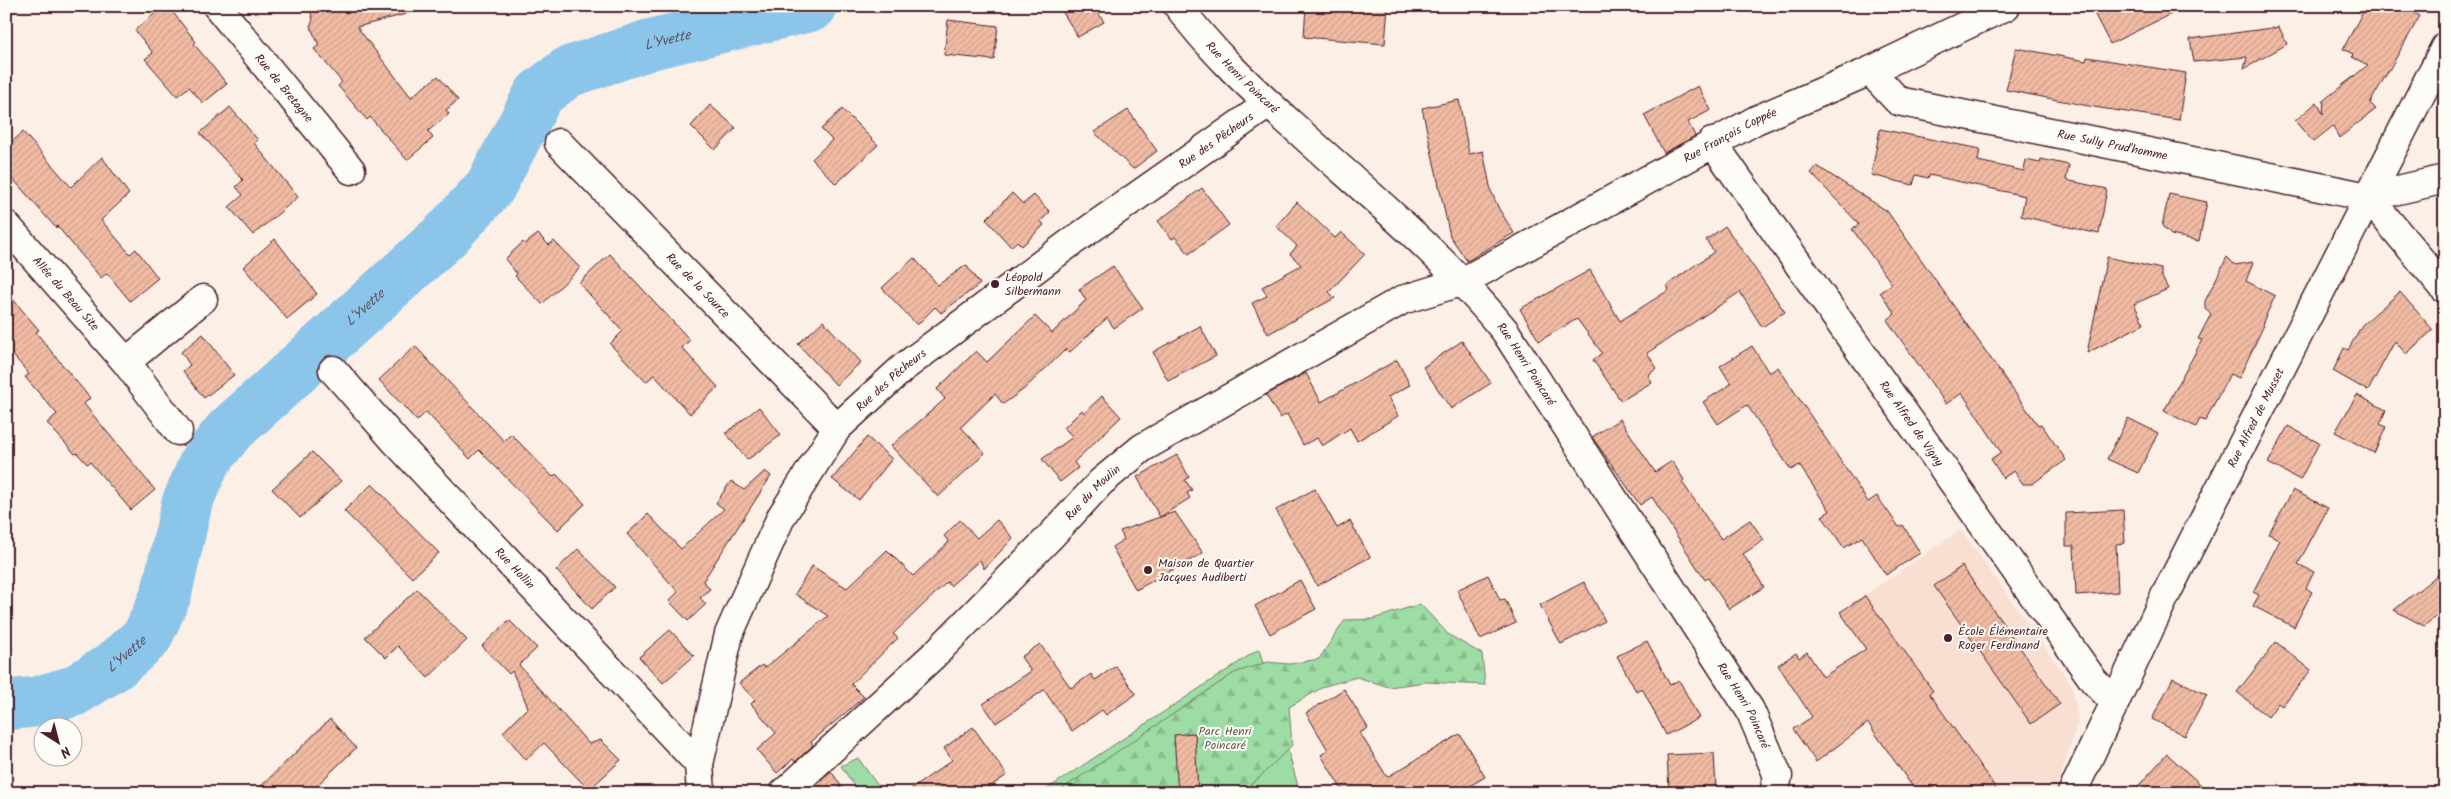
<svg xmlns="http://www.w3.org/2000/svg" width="2451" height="799" font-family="Kalam,sans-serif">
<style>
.built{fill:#f8dfd2}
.green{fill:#9ddca4;stroke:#747e68}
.forest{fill:url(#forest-firs);stroke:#747e68}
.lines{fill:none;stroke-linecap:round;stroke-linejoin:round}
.river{stroke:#8bc5ea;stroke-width:51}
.building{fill:url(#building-hatch);stroke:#4a1f2b}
.minor-casing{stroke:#4a1f2b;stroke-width:31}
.minor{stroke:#fdfcf7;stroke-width:28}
.poi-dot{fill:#4a1f2b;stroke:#fdfcf7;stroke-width:2}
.labels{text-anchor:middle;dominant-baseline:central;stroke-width:4;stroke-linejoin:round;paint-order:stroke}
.street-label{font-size:12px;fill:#4a1f2b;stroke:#fdfcf7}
.poi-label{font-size:12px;fill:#4a1f2b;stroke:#fdfcf7;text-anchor:start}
.park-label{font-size:12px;fill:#63584f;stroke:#fdfcf7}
.water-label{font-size:14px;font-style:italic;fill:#5e5164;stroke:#fdfcf7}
</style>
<defs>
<pattern id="forest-firs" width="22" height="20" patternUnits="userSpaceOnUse" patternTransform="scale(1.25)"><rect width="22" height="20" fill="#9ddca4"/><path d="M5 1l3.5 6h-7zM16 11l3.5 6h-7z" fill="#89bc8d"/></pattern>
<pattern id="building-hatch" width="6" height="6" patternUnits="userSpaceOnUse" patternTransform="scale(1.25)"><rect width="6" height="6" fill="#f1bba3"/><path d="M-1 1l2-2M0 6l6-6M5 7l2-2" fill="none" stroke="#d0a08c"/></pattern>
</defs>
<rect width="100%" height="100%" fill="#fbefe6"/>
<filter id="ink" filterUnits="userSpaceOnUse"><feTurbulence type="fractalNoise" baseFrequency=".02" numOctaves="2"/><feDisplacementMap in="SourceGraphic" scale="10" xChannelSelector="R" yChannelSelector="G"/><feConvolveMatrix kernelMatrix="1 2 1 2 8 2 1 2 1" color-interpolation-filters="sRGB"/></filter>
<g filter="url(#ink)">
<path class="built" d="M 1961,530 L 2072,685 L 2078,721 L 2055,793 L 1915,793 L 1844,687 L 1874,664 L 1840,612 Z"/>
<path class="green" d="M 1259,649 L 1300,793 L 1041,793 Z
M 858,758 L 883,793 L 859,793 L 841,766 Z"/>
<path class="forest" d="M 1420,604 L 1449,635 L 1482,654 L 1485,685 L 1426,682 L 1389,687 L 1357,677 L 1325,686 L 1289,707 L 1292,745 L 1259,778 L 1240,793 L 1056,793 L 1234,673 L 1267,662 L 1289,664 L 1319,659 L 1345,620 L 1373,619 Z"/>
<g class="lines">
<path class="river" id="s1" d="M 6,705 L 36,702 L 74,691 L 114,666 L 147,637 L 166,595 L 187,503 L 205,461 L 229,431 L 446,235 L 490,187 L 539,94 L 568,72 L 652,44 L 812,6"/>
</g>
<path class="building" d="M 164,6 L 168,6 L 196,42 L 194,44 L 227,84 L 203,103 L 189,87 L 177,96 L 145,59 L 153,53 L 135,30 Z
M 309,6 L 405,6 L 406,14 L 357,27 L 411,97 L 438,76 L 458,100 L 446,110 L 449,114 L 428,131 L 433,138 L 407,160 L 370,117 L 367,120 L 338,86 L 342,82 L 314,49 L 319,45 L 310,26 L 313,20 Z
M 1059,6 L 1094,6 L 1104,22 L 1078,37 Z
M 1306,6 L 1388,6 L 1385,44 L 1304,37 Z
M 2107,6 L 2187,6 L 2110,44 L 2094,13 Z
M 2366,6 L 2401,6 L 2420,16 L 2370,103 L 2376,109 L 2339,138 L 2333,126 L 2313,142 L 2295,121 L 2317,102 L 2323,114 L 2324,100 L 2368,65 L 2352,57 L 2353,54 L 2343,49 Z
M 948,20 L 998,26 L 994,60 L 944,55 Z
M 2279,27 L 2287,44 L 2244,69 L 2247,57 L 2194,62 L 2190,39 Z
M 2016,48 L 2086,61 L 2087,57 L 2186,73 L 2179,120 L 2094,107 L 2006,90 Z
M 1698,86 L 1711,110 L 1688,122 L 1695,136 L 1664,153 L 1644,115 Z
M 1459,100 L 1469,154 L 1483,151 L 1491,191 L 1499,209 L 1514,233 L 1467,261 L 1450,236 L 1422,108 Z
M 710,105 L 736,128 L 715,150 L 691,126 Z
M 230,107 L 258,140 L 254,143 L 298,197 L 253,235 L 229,207 L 243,195 L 236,187 L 243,180 L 200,133 Z
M 842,109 L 878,145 L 836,184 L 812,159 L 832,140 L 821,129 Z
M 1128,110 L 1157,151 L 1133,169 L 1094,132 Z
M 1880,129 L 1980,149 L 1978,161 L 2024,171 L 2026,160 L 2040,163 L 2041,159 L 2069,165 L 2066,180 L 2107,189 L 2099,234 L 2021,216 L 2025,196 L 1929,175 L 1928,178 L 1916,175 L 1913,185 L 1871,175 Z
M 23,132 L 71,187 L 102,157 L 129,194 L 101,220 L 130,254 L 136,249 L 158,278 L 130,301 L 107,273 L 101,278 L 57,226 L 56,228 L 6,171 L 6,147 Z
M 1817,166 L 1887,211 L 2008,383 L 2038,425 L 2041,424 L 2066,460 L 2032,484 L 2023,484 L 2014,471 L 2003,478 L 1991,459 L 2001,452 L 1962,393 L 1946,404 L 1887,320 L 1895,314 L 1880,292 L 1892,284 L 1852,229 L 1859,224 L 1811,173 Z
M 1202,188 L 1229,225 L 1189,254 L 1175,237 L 1172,239 L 1158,221 Z
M 1012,193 L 1023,204 L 1034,195 L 1050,212 L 1041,221 L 1044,225 L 1022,246 L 1017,241 L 1011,247 L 986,219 Z
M 2169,194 L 2207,202 L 2199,241 L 2171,235 L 2162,226 Z
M 1297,202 L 1335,238 L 1341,232 L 1365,254 L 1329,292 L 1335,298 L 1268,334 L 1252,303 L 1267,296 L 1262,287 L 1301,265 L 1290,254 L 1297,246 L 1276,226 Z
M 1725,226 L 1785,312 L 1762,327 L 1740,292 L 1647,353 L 1657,368 L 1648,375 L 1652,382 L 1621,401 L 1593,360 L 1602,353 L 1577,319 L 1539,341 L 1520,309 L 1590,270 L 1620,321 L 1669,290 L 1667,285 L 1714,252 L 1706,240 Z
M 538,234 L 549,245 L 554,241 L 580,268 L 542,304 L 515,276 L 517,274 L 505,259 L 523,242 L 525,244 Z
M 275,239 L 317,294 L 287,319 L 243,267 Z
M 610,254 L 690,340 L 682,348 L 718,387 L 690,414 L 654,375 L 646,382 L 610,344 L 623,331 L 579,283 Z
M 2107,257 L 2161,269 L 2161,275 L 2168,289 L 2134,304 L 2144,324 L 2087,353 Z
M 2227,257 L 2235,265 L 2253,262 L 2246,281 L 2275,296 L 2262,324 L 2264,325 L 2239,378 L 2230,374 L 2205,421 L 2200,419 L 2196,427 L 2164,411 L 2202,340 L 2198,339 L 2211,314 L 2205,309 L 2205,301 Z
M 914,258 L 938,285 L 966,265 L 980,284 L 941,313 L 935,307 L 917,325 L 882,288 Z
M 1113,266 L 1143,308 L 1114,328 L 1107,318 L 1070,352 L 1066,349 L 1023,390 L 1003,404 L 995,394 L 961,427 L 985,453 L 938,497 L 891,446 L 945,399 L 937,389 L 976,351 L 987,362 L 1035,316 L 1052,333 L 1086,300 L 1079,289 Z
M 6,291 L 39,330 L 36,332 L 46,345 L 90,398 L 84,404 L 155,490 L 131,510 L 90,462 L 87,464 L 77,453 L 75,454 L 47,423 L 57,414 L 25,377 L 29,374 L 6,347 Z
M 2400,292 L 2433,330 L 2406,354 L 2395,341 L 2368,391 L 2333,371 L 2344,348 L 2348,350 L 2362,325 Z
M 823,321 L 861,362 L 836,385 L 798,344 Z
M 1200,326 L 1216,356 L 1168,381 L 1153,352 Z
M 203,334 L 234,375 L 204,398 L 183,371 L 190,365 L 181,352 Z
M 1462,341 L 1491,383 L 1451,409 L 1423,367 Z
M 415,346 L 504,441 L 511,434 L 553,477 L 556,474 L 585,504 L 558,530 L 479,450 L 470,459 L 426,412 L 417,421 L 379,380 Z
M 1752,346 L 1769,373 L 1778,367 L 1868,502 L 1877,496 L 1899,527 L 1903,525 L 1920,553 L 1886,575 L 1862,537 L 1844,548 L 1822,516 L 1830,511 L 1799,465 L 1791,470 L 1747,405 L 1718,424 L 1703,402 L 1731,384 L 1720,366 Z
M 1397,360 L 1410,385 L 1388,397 L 1398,416 L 1357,441 L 1350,428 L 1322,446 L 1317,438 L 1303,445 L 1287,414 L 1280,418 L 1266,395 L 1306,373 L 1321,402 Z
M 2357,395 L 2386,410 L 2380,424 L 2386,427 L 2374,453 L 2335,432 Z
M 1102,396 L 1121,417 L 1074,462 L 1078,468 L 1060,482 L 1042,459 L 1073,437 L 1064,428 L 1082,410 L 1084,413 Z
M 759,407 L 781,435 L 747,460 L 726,433 Z
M 2128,418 L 2158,433 L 2138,473 L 2107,459 Z
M 1620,419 L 1655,472 L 1672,461 L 1684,480 L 1682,482 L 1721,539 L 1750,520 L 1764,540 L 1743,554 L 1764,587 L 1729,609 L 1708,578 L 1705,580 L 1652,497 L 1640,505 L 1592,437 Z
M 2288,426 L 2319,443 L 2300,480 L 2268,463 Z
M 867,437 L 892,459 L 859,500 L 832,479 Z
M 312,452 L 341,481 L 300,518 L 272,489 Z
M 1177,455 L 1189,477 L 1185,480 L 1192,490 L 1187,493 L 1190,498 L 1160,517 L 1175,512 L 1203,553 L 1136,590 L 1112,547 L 1124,539 L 1120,531 L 1160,517 L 1137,477 Z
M 765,471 L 771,476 L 703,581 L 710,589 L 700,598 L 706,604 L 688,621 L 669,601 L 678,592 L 627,534 L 648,514 L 681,549 L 724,509 L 716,503 L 731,481 L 744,490 Z
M 372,484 L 439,553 L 412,578 L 344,511 Z
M 1315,489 L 1337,528 L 1350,521 L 1370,557 L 1317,586 L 1276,510 Z
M 2293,490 L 2328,508 L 2298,564 L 2314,572 L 2306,588 L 2312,592 L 2294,627 L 2253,606 L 2259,595 L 2253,592 L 2280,540 L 2269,534 Z
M 2123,510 L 2125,543 L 2116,544 L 2118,592 L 2076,595 L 2074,546 L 2066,546 L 2066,513 Z
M 960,520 L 977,538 L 997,520 L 1013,538 L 984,569 L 980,560 L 950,586 L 947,582 L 893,634 L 898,638 L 851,684 L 864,697 L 811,742 L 813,745 L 795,762 L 793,759 L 777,773 L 757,750 L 776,733 L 751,704 L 755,700 L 739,683 L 762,665 L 765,668 L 828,616 L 795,594 L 812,566 L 847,588 L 887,550 L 913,576 L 949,542 L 944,536 Z
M 578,549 L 615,587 L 592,609 L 556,570 Z
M 1962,566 L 2060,704 L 2031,724 L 1934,586 Z
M 2445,569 L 2445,609 L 2424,626 L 2394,610 Z
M 1488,575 L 1500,600 L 1505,599 L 1516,623 L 1480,639 L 1457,590 Z
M 1300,580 L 1316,609 L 1270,634 L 1255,606 Z
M 1584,582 L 1605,621 L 1561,644 L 1540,605 Z
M 417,589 L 467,640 L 428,678 L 398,646 L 386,658 L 365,637 Z
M 1865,596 L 1933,691 L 1929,693 L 1999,793 L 1917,793 L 1868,723 L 1816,762 L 1793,729 L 1812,717 L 1778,665 L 1796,653 L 1799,658 L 1807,652 L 1823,677 L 1866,649 L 1840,612 Z
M 509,620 L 537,648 L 519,665 L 589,744 L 601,740 L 621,760 L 589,790 L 544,743 L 526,760 L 503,732 L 528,707 L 512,671 L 509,674 L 482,646 Z
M 670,630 L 694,656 L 663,683 L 639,657 Z
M 1647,641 L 1670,685 L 1679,680 L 1699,718 L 1666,735 L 1642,688 L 1636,691 L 1617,656 Z
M 2276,642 L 2311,670 L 2282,706 L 2278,703 L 2268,717 L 2237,692 Z
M 1040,644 L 1071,688 L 1091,674 L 1095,680 L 1116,666 L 1136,694 L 1106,715 L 1102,710 L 1072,731 L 1044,690 L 996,723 L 983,704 L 1031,671 L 1021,657 Z
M 2173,678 L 2207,695 L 2185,736 L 2152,719 Z
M 1344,689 L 1368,728 L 1360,733 L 1387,777 L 1460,734 L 1485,777 L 1458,793 L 1344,793 L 1321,755 L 1328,750 L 1306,713 Z
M 330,719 L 356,748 L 309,793 L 254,793 Z
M 973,727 L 1007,775 L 981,793 L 906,793 L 952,760 L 944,748 Z
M 1195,733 L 1198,793 L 1178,793 L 1174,735 Z
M 1714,753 L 1716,788 L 1669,791 L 1667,755 Z
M 2167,754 L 2210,793 L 2132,793 Z
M 831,771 L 846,793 L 815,793 L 812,788 Z"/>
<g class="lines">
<defs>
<g id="minor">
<path id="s2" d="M 217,6 L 351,170"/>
<path id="s3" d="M 1178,6 C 1210,50 1251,88 1291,124 C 1364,191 1443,254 1505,331 L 1750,710 L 1778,776 L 1774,793"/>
<path id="s4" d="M 1870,71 L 1898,101 L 2368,197 L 2445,179"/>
<path id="s5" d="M 1712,142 L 2094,681 L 2115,702"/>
<path id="s6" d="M 559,143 L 837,428"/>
<path d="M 2368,197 L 2445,289"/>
<path id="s7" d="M 6,225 L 126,362 L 203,299"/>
<path d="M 126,362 L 178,431"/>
<path id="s8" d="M 333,370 L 396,442 L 699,764"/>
<path id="s9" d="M 701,793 L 699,764 L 729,634 L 781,517 L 837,428 L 904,367 L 1066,246 L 1268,104"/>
<path id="s10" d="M 784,793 L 934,655 L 1049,538 L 1101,482 L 1142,448 L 1402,300 L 1464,281 L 1756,120 L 1870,71 L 2006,6"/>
<path id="s11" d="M 2072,793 L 2166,594 L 2445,47"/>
</g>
</defs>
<use href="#minor" class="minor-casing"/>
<use href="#minor" class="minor"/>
</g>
</g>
<g class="poi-dot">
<circle cx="995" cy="284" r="5"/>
<circle cx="1148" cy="570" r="5"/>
<circle cx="1948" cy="638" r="5"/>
</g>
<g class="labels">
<g class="street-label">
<text stroke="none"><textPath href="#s3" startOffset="96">Rue Henri Poincaré</textPath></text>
<text stroke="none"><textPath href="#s2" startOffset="106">Rue de Bretagne</textPath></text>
<text stroke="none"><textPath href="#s10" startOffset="1165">Rue François Coppée</textPath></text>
<text stroke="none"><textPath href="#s9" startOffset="872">Rue des Pêcheurs</textPath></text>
<text stroke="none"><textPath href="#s4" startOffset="260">Rue Sully Prud'homme</textPath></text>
<text stroke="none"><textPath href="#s6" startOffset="199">Rue de la Source</textPath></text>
<text stroke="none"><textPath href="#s7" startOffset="91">Allée du Beau Site</textPath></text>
<text stroke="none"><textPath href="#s3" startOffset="501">Rue Henri Poincaré</textPath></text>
<text stroke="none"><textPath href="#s9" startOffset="468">Rue des Pêcheurs</textPath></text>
<text stroke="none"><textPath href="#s11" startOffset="418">Rue Alfred de Musset</textPath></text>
<text stroke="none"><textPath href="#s5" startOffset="345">Rue Alfred de Vigny</textPath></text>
<text stroke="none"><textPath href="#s10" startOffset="431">Rue du Moulin</textPath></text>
<text stroke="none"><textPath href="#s8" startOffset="269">Rue Hollin</textPath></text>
<text stroke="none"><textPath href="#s3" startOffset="906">Rue Henri Poincaré</textPath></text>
</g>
<g class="poi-label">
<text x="1005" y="277">Léopold<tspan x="1005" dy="14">Silbermann</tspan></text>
<text x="1158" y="563">Maison de Quartier<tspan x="1158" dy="14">Jacques Audiberti</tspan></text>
<text x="1958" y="631">École Élémentaire<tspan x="1958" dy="14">Roger Ferdinand</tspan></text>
</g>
<g class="park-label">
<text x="1225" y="731">Parc Henri<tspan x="1225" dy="14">Poincaré</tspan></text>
</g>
<g class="water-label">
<text stroke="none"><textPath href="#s1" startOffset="989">L'Yvette</textPath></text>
<text stroke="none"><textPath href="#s1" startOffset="569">L'Yvette</textPath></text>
<text stroke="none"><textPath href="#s1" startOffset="134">L'Yvette</textPath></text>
</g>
</g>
<rect width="2451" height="799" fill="none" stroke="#fdfcf7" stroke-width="25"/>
<rect x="12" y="12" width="2426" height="774" fill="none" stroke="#4a1f2b" stroke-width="2" filter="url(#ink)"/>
<g transform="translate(58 742) rotate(144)"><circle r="24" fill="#fdfcf7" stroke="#b5a4a5"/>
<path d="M0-4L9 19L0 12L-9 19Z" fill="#4a1f2b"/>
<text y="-8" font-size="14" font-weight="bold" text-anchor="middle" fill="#4a1f2b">N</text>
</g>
</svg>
